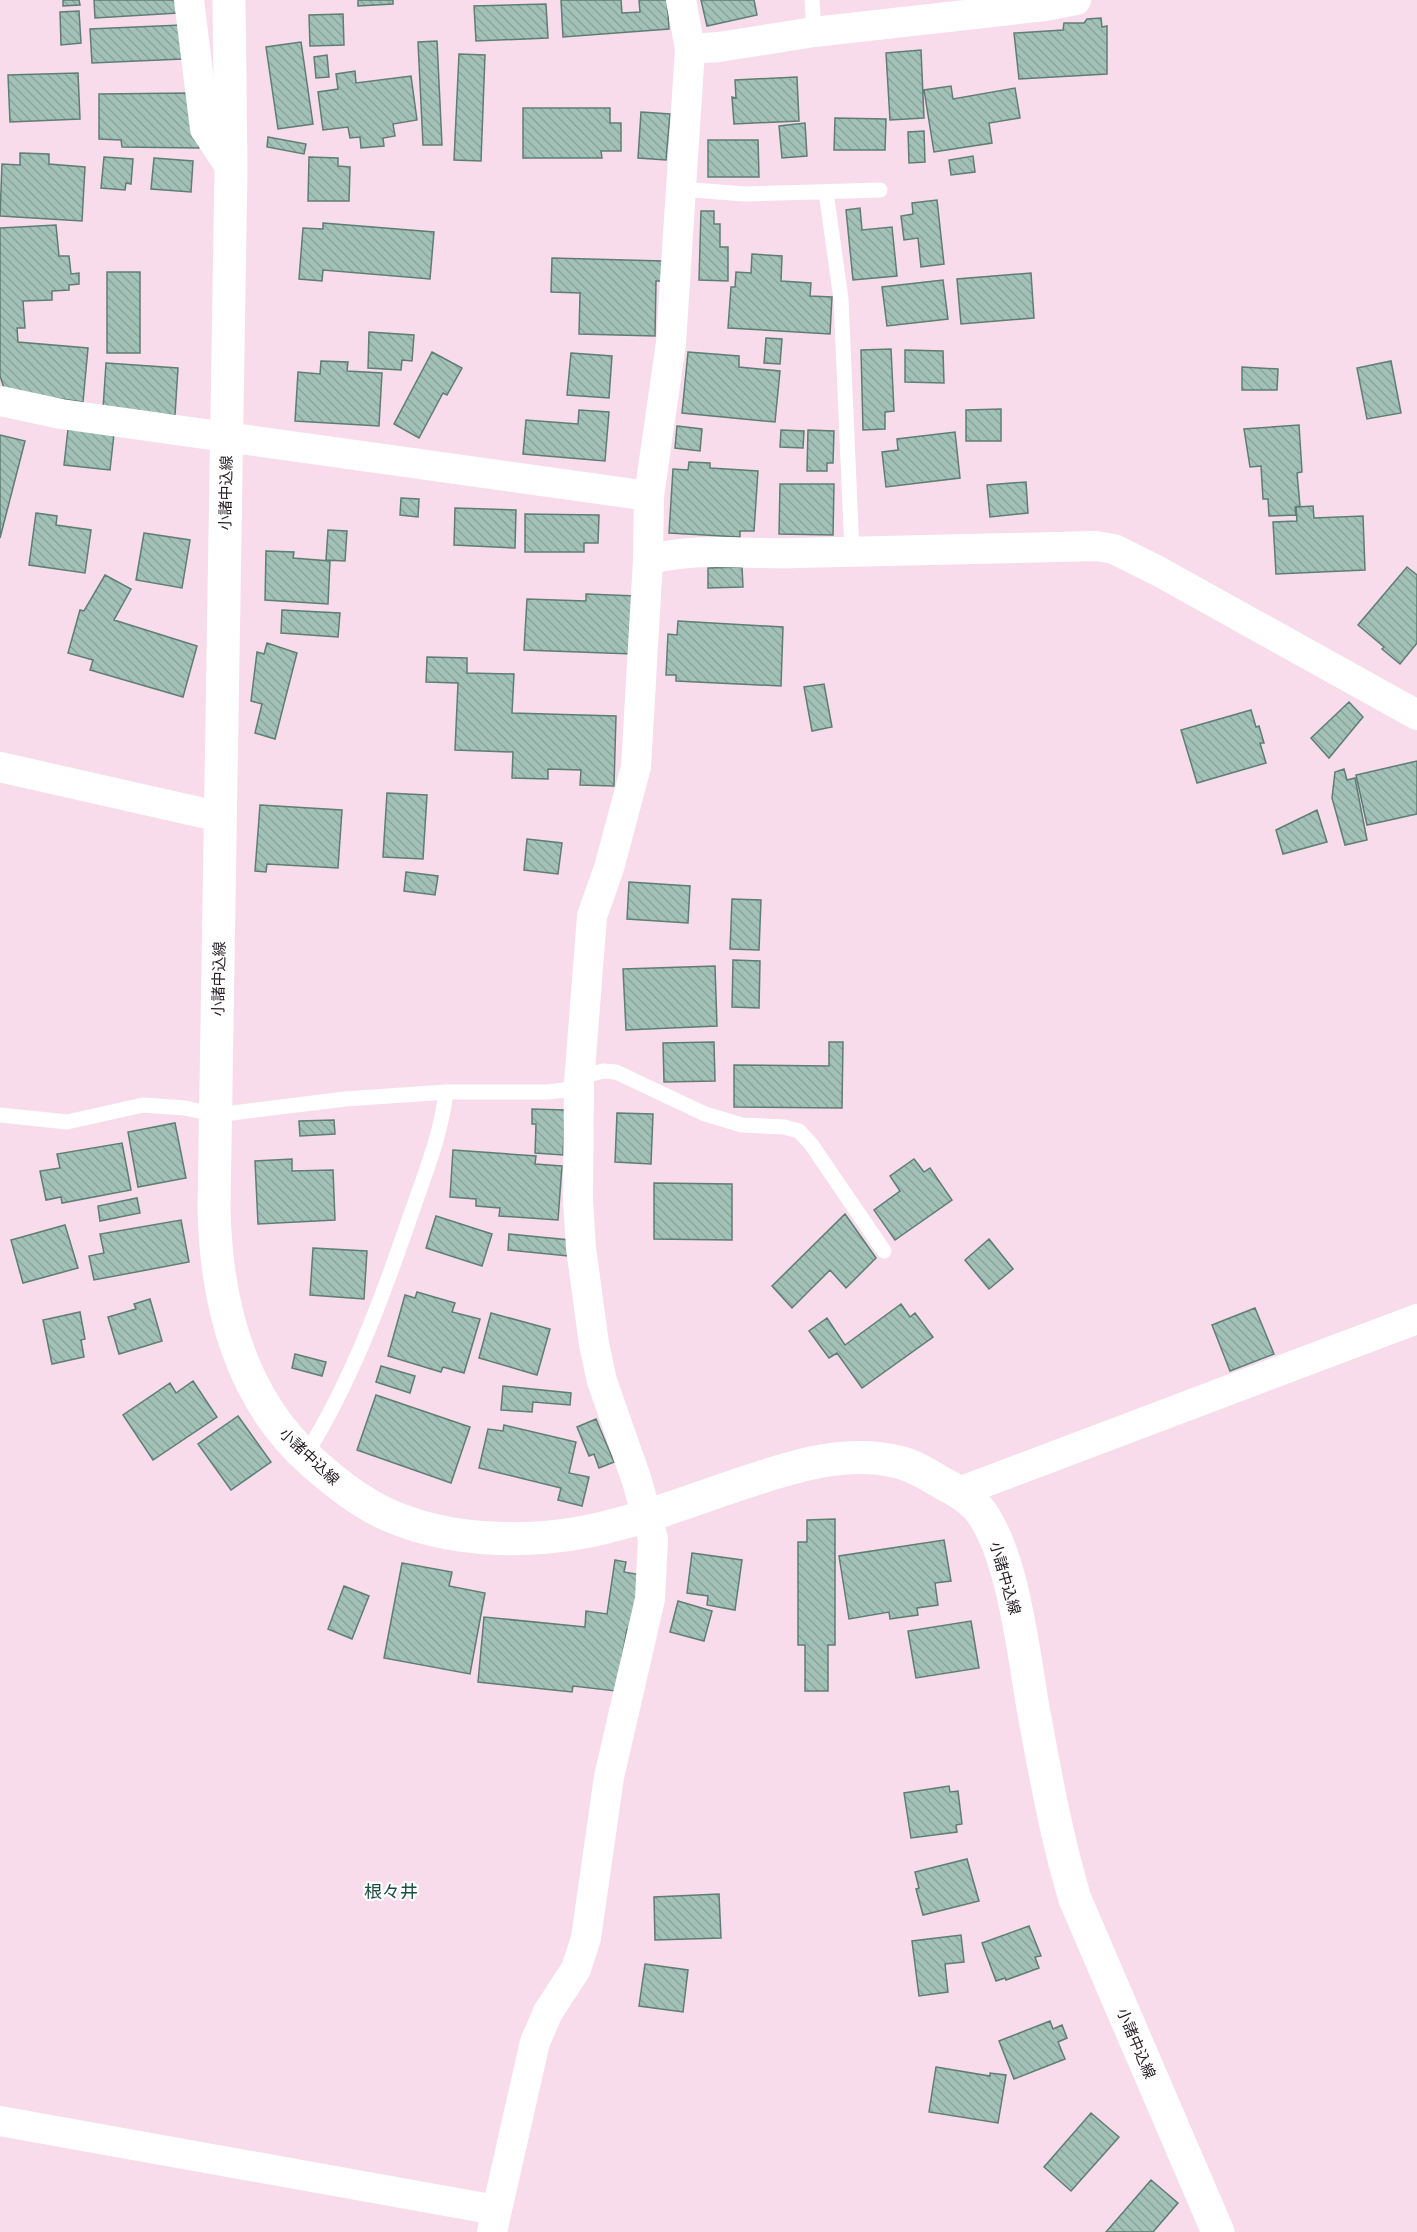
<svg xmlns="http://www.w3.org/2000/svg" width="1417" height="2232" font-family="Commissioner,'Noto Sans JP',sans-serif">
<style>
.building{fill:url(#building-back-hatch);stroke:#5f7d74;stroke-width:1.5}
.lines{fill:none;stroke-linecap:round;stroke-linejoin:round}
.lane{stroke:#fff;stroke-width:15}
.street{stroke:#fff;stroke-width:30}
.secondary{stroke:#fff;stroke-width:33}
.labels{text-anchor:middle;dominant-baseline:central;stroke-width:4.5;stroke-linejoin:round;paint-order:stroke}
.street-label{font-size:15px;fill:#241a20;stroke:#fff}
.quarter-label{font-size:18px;fill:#1a4f43;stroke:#fff}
</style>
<defs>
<pattern id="building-back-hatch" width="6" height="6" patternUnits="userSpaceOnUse" patternTransform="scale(1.5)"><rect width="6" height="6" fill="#a2c1b7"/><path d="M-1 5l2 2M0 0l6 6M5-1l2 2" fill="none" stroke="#8ba59d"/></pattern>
</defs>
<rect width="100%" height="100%" fill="#f8dcec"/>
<path class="building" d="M 63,0 L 79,0 L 80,5 L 63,6 Z
M 94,0 L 177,0 L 178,13 L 95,18 Z
M 358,0 L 393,0 L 393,4 L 358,6 Z
M 561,0 L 621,0 L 622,13 L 640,12 L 639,0 L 667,0 L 669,29 L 563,37 Z
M 701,0 L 754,0 L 757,15 L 707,26 Z
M 546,4 L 548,38 L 476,41 L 474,6 Z
M 79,11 L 81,43 L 61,45 L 60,12 Z
M 343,14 L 344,45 L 310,46 L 309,15 Z
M 1101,18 L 1102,27 L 1107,26 L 1107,74 L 1019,79 L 1014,33 L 1063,30 L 1064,23 L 1084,23 L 1087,19 Z
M 181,25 L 182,59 L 92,63 L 90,29 Z
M 437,41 L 442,145 L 423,145 L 418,42 Z
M 301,42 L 313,124 L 278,129 L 266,47 Z
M 921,50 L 924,118 L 890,120 L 886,53 Z
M 459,54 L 485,55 L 481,161 L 454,160 Z
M 327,55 L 329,77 L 316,78 L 314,57 Z
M 355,71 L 356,83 L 411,76 L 417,120 L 393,124 L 395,136 L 383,138 L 384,146 L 361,148 L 360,137 L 350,138 L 348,127 L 323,130 L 318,92 L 338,89 L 336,74 Z
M 78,73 L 80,119 L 10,122 L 8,75 Z
M 797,77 L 799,121 L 734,124 L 732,97 L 736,98 L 735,80 Z
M 951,86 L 953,99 L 1015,88 L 1020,118 L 989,123 L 992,143 L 934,152 L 924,90 Z
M 190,93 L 199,148 L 122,147 L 121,140 L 99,139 L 99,94 Z
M 523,108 L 610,108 L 610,123 L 621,123 L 621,151 L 601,151 L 602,158 L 523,158 Z
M 641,112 L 670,114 L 666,160 L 638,158 Z
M 835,118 L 886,119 L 885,150 L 834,150 Z
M 805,123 L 807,156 L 782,158 L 779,126 Z
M 924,131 L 925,162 L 909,163 L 908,132 Z
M 268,137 L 306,144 L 304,154 L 267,147 Z
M 708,140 L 758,140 L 759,177 L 708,177 Z
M 20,153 L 49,154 L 49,164 L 85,167 L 82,221 L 0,216 L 2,164 L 20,165 Z
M 973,156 L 975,172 L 951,175 L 949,160 Z
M 104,157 L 133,159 L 131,184 L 126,183 L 125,190 L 101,188 Z
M 309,157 L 338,158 L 338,166 L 350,167 L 349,201 L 308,201 Z
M 154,158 L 193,161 L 191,192 L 151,189 Z
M 937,200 L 944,264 L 921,267 L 918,238 L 904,240 L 901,216 L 913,214 L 912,203 Z
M 860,208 L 862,230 L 892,227 L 897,276 L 853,280 L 846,210 Z
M 701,211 L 714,211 L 714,224 L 720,224 L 720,247 L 728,247 L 728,281 L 699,280 Z
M 323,223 L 434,232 L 430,279 L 323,270 L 322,281 L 299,279 L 303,228 L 323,229 Z
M 56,225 L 59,256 L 69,256 L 71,274 L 79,273 L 79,284 L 69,285 L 69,290 L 52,291 L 52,300 L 23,301 L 25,328 L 17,328 L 18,342 L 88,348 L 83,402 L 5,391 L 0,376 L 0,228 Z
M 752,254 L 782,256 L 781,281 L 811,283 L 810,296 L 832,297 L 830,334 L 728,328 L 731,287 L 735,287 L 736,272 L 751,273 Z
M 552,258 L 663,261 L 662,281 L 656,281 L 655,336 L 579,334 L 580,293 L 551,292 Z
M 107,272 L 140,272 L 140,353 L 107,353 Z
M 1031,273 L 1034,318 L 961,324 L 957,279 Z
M 943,280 L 948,319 L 887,326 L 882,287 Z
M 369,332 L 414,335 L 412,361 L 402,360 L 401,370 L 368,368 Z
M 766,338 L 782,339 L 780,364 L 764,363 Z
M 891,349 L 894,411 L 885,412 L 885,429 L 863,430 L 861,350 Z
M 905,350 L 943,351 L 944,383 L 905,382 Z
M 432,352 L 462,368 L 447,395 L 443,393 L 419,438 L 394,424 Z
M 688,352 L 739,356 L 739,367 L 780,371 L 775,422 L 682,413 Z
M 571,353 L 612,356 L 609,398 L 567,395 Z
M 321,361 L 348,362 L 347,371 L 382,373 L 379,426 L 295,421 L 298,372 L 320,374 Z
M 1391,361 L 1401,413 L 1367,419 L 1357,368 Z
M 106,363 L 178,368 L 175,415 L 103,409 Z
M 1242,367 L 1278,369 L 1277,390 L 1242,390 Z
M 1001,409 L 1001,441 L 966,441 L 966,410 Z
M 579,410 L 609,412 L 605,461 L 523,454 L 526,420 L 578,424 Z
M 1299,425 L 1302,472 L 1297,473 L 1300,506 L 1295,507 L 1296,515 L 1269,516 L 1268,499 L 1263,499 L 1261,466 L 1250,467 L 1244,429 Z
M 677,426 L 702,429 L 700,451 L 675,448 Z
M 68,429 L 114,434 L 110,470 L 64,465 Z
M 781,430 L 804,431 L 803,448 L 780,447 Z
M 808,430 L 834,431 L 833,463 L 827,463 L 827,471 L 807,471 Z
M 955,432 L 960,478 L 886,487 L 882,452 L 898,450 L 897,439 Z
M 0,435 L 25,441 L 0,538 Z
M 689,462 L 710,463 L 710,468 L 758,471 L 754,531 L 740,531 L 740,537 L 669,533 L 673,469 L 688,470 Z
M 1026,482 L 1028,513 L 990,517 L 987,485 Z
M 780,484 L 834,484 L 833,535 L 779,534 Z
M 401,498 L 419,499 L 418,517 L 400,515 Z
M 1313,506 L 1314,518 L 1363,516 L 1365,570 L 1276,574 L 1273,522 L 1297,521 L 1296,507 Z
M 455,508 L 516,510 L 515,548 L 454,545 Z
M 36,513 L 57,516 L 56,525 L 91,530 L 85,573 L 29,565 Z
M 525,514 L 599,515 L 598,543 L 584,543 L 584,552 L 525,552 Z
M 328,530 L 347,531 L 345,561 L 326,560 Z
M 144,533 L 190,540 L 182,588 L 136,580 Z
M 266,551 L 294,552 L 293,558 L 330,561 L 328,604 L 265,600 Z
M 742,567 L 743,587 L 708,588 L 708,568 Z
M 1407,567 L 1417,575 L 1417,643 L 1400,664 L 1382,649 L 1384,647 L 1358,625 Z
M 105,575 L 131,589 L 114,620 L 197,646 L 183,697 L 90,670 L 93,660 L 68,653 L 80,610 L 84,611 Z
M 586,594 L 636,596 L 633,654 L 524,650 L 527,599 L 586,601 Z
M 282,610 L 340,613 L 338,637 L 281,633 Z
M 678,621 L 783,627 L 781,686 L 676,681 L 676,675 L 666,675 L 668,634 L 677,635 Z
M 267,643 L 297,653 L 275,739 L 255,733 L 262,704 L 251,701 L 257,652 L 264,654 Z
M 427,657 L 467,658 L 467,673 L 514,674 L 512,713 L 616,716 L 614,786 L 580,785 L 581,770 L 548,769 L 548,779 L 512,778 L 513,752 L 455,750 L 458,683 L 426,682 Z
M 824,684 L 832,727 L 812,731 L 804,687 Z
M 1349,702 L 1363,717 L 1329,758 L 1311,738 Z
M 1251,710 L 1256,727 L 1259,726 L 1264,743 L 1260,743 L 1266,763 L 1197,783 L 1181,730 Z
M 1417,761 L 1417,814 L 1367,825 L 1356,775 Z
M 1344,769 L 1347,780 L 1355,778 L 1367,840 L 1345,845 L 1332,798 L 1335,772 Z
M 387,793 L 427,795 L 423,859 L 383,857 Z
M 260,805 L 342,810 L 338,868 L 267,864 L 266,872 L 255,871 Z
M 1317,810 L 1327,842 L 1283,854 L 1276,830 Z
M 527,839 L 562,843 L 558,874 L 524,870 Z
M 406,872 L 438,876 L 435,895 L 404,891 Z
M 629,882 L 690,886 L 688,923 L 627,919 Z
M 732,899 L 761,900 L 759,950 L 730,949 Z
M 733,960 L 760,961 L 759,1008 L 732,1007 Z
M 715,966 L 717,1026 L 626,1030 L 623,969 Z
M 714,1042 L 715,1081 L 664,1082 L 663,1043 Z
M 829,1042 L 843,1042 L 842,1108 L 734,1107 L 734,1065 L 829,1066 Z
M 532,1109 L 565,1110 L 563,1155 L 535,1153 L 536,1124 L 532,1124 Z
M 617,1113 L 653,1114 L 651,1164 L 615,1162 Z
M 334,1120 L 335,1134 L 300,1136 L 299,1121 Z
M 175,1123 L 186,1178 L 138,1187 L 128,1132 Z
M 122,1143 L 131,1190 L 62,1203 L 61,1197 L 46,1200 L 40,1171 L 60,1168 L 57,1154 Z
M 453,1150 L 536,1156 L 535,1164 L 562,1166 L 558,1220 L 499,1216 L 500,1208 L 476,1206 L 476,1199 L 450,1197 Z
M 292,1159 L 292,1171 L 333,1170 L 335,1220 L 258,1224 L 255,1161 Z
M 914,1159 L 924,1172 L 930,1168 L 952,1200 L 895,1240 L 874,1210 L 900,1191 L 890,1176 Z
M 654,1183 L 732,1184 L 732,1240 L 654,1239 Z
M 137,1198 L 140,1213 L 100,1221 L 98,1206 Z
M 845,1214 L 876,1258 L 846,1288 L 830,1270 L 792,1308 L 772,1286 Z
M 436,1216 L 492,1234 L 482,1266 L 426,1248 Z
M 181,1220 L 189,1262 L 94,1280 L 89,1256 L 104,1253 L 100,1234 Z
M 65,1225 L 78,1268 L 23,1283 L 11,1240 Z
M 509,1234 L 570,1240 L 568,1256 L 508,1250 Z
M 989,1239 L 1013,1269 L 989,1289 L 965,1260 Z
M 313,1248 L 367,1251 L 364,1299 L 310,1295 Z
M 417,1292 L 455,1303 L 452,1312 L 480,1319 L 464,1373 L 443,1367 L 441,1372 L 388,1356 L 405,1295 L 415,1298 Z
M 150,1299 L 162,1341 L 119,1354 L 108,1317 L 136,1309 L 134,1304 Z
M 901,1304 L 910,1317 L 915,1313 L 933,1337 L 862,1388 L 837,1353 L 829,1358 L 809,1331 L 827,1318 L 845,1345 Z
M 1255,1308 L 1274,1354 L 1230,1371 L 1212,1325 Z
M 80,1312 L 85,1339 L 81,1340 L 84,1357 L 52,1364 L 43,1320 Z
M 491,1313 L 550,1329 L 537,1375 L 479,1358 Z
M 295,1354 L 326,1362 L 322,1376 L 292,1368 Z
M 381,1366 L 415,1376 L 410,1393 L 376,1382 Z
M 193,1381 L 217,1417 L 153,1460 L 123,1415 L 170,1383 L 176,1393 Z
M 503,1386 L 571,1393 L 570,1405 L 533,1402 L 532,1412 L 501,1410 Z
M 376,1395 L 470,1427 L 451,1483 L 357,1450 Z
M 238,1416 L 271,1462 L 231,1490 L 198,1444 Z
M 596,1419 L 614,1462 L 599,1468 L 594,1454 L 589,1456 L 577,1427 Z
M 504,1425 L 576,1442 L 569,1473 L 589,1477 L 582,1506 L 558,1500 L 561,1488 L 479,1468 L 488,1429 L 503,1431 Z
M 835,1519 L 835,1645 L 828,1645 L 828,1691 L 805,1691 L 805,1645 L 798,1645 L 798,1542 L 807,1542 L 807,1520 Z
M 944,1540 L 951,1581 L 935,1583 L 938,1605 L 917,1608 L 918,1615 L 890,1619 L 889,1612 L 849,1619 L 839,1556 Z
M 692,1553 L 742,1560 L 735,1610 L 707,1605 L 708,1596 L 687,1593 Z
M 615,1560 L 626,1562 L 624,1572 L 642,1575 L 634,1630 L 627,1629 L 616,1691 L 573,1686 L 572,1692 L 478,1682 L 484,1617 L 585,1627 L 586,1611 L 607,1614 Z
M 402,1563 L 452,1572 L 449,1586 L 485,1593 L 470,1674 L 384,1658 Z
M 344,1586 L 369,1596 L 352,1639 L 328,1629 Z
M 678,1601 L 712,1611 L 704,1641 L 670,1632 Z
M 971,1621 L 979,1668 L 916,1678 L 908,1631 Z
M 949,1786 L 950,1792 L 958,1791 L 962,1824 L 956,1825 L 957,1832 L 911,1838 L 904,1793 Z
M 967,1859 L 979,1901 L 923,1915 L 916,1889 L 919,1888 L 915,1872 Z
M 719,1894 L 721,1938 L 655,1940 L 654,1897 Z
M 1029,1926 L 1041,1956 L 1035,1957 L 1039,1968 L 1006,1980 L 1005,1978 L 996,1981 L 982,1943 Z
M 961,1935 L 964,1962 L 945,1964 L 948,1992 L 919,1996 L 912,1941 Z
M 645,1964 L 688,1970 L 683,2012 L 639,2006 Z
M 1050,2021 L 1053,2029 L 1062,2025 L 1067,2038 L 1058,2042 L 1065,2059 L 1014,2079 L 999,2041 Z
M 936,2067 L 990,2076 L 990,2073 L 1006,2075 L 998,2123 L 929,2112 Z
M 1091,2113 L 1119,2137 L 1071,2191 L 1044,2167 Z
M 1151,2180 L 1178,2203 L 1153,2232 L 1106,2232 Z"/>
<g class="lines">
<path class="lane" d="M 812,0 L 814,32
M 681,189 L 745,194 L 880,190
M 826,192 L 841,299 L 852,552
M 0,1115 L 67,1122 L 143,1105 L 185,1108 L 216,1115 L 345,1099 L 446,1092 L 548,1092 L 564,1090 L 579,1083 L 588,1075 L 603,1071 L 616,1072 L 705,1114 L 742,1125 L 784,1127 L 799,1131 L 811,1144 L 884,1251
M 305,1456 C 352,1380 382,1299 411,1214 C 425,1174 441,1135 446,1092"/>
<path class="street" d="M 189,0 L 205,129 L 231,168
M 681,0 L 690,49 L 671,343 L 649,496 L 648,560 C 698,546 747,555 798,553 C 898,551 997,549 1096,546 L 1114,549 L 1158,571 L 1417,715
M 690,49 L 719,47 L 814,32 L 1045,6 L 1076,0
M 0,401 L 61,414 L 649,496
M 0,767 L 221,817
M 959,1492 L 1417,1319
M 0,2121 L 496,2210
M 492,2232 L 535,2042 L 548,2012 L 576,1969 L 586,1938 L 609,1777 L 650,1599 L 653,1539 L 637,1481 L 602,1381 L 594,1344 L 581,1248 L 578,1200 L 579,1083 L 592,916 L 609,868 L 636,767 L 648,560"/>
<path class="secondary" d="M 229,0 L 231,168 L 214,1208 C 216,1303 239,1397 312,1462 C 336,1483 363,1505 393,1517 C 448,1540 515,1543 573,1534 C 628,1525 681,1504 734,1486 C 786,1469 843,1448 898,1462 C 913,1465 929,1475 942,1483 C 954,1489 967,1496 977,1507 C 1012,1547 1024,1654 1033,1708 C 1045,1772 1056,1836 1075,1899 L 1218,2232"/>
</g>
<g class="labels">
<g class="street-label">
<text transform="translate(225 493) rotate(-89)">小諸中込線</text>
<text transform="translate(218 979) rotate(-89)">小諸中込線</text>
<text transform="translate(310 1456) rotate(43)">小諸中込線</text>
<text transform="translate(1006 1578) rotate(74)">小諸中込線</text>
<text transform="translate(1137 2043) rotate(67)">小諸中込線</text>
</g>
<g class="quarter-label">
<text x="391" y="1891">根々井</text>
</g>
</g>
</svg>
